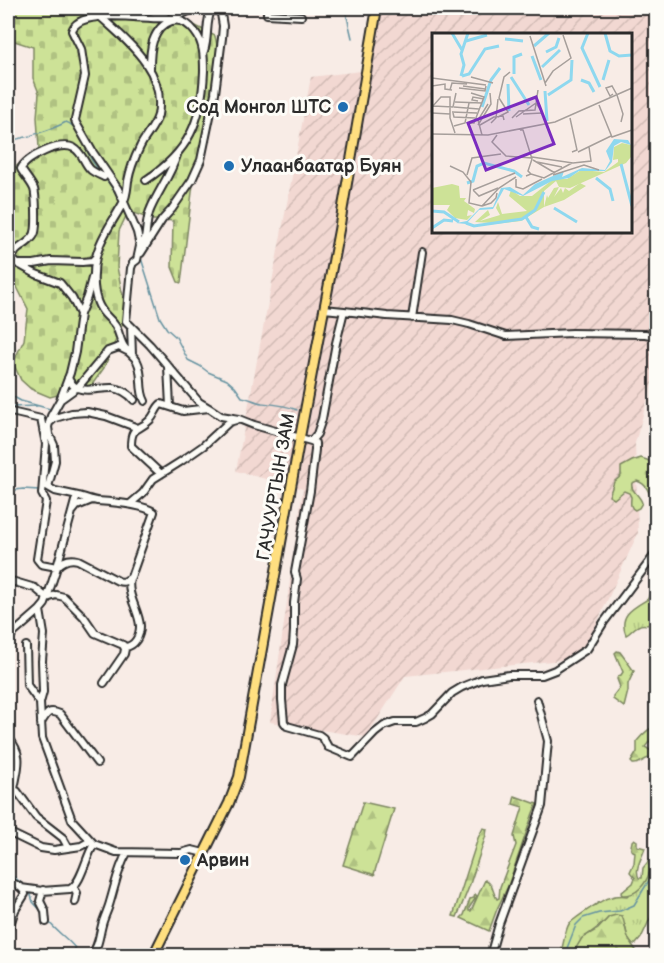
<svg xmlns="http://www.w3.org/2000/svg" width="664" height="963" font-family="'Balsamiq Sans',sans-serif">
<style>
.industrial{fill:url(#industrial-furrows);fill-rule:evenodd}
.grass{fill:url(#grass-tufts);stroke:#7c8661;stroke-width:1.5}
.forest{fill:url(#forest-firs);stroke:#7c8661;stroke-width:1.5}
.cemetery{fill:url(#cemetery-stones);stroke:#7c8661;stroke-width:1.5}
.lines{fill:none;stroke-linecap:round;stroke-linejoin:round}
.stream{stroke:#6693a1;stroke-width:1.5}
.minor-casing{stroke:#2b2b2b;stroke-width:10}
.major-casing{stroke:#2b2b2b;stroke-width:12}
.minor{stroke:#fdfcf7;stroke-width:6}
.major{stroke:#ffdf80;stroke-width:8}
.poi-dot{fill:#1f6fb2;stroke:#fdfcf7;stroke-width:2}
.labels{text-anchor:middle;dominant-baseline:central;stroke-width:6;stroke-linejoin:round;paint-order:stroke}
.poi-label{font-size:18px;font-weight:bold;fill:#2b2b2b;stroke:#fdfcf7;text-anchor:start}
.street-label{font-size:18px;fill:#2b2b2b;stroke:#fdfcf7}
.inset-river{fill:none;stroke:#8ed8ef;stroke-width:3}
.inset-road{fill:none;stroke:#a69f9b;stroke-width:1.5}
.view{fill:#7b2cbf;fill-opacity:0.15;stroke:#7b2cbf;stroke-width:3}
.inset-edge{fill:none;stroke:#2b2b2b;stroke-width:3}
</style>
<defs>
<pattern id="industrial-furrows" width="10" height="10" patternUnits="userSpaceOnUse" patternTransform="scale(1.5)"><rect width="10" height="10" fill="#f2d8d2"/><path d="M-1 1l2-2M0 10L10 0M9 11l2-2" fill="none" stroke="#d0bab4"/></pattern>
<pattern id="grass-tufts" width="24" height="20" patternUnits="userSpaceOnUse" patternTransform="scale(1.5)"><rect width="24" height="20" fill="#cde297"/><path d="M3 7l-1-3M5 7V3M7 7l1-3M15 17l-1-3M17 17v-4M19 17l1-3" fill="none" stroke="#b0c282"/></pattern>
<pattern id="forest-firs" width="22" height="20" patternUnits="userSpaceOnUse" patternTransform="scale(1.5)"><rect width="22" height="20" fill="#cde297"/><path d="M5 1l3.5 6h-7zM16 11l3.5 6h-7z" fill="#b0c282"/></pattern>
<pattern id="cemetery-stones" width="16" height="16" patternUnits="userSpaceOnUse" patternTransform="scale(1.5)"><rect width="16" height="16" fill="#cde297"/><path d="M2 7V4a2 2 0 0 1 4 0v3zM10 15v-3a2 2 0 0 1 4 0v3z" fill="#b0c282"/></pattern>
</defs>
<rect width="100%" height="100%" fill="#f8ece6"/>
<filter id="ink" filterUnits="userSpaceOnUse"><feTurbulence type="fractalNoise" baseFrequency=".0167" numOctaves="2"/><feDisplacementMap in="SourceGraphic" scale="12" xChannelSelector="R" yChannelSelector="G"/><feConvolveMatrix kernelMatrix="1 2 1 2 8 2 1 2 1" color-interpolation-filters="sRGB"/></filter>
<g filter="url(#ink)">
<path class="industrial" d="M 372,8 L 656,8 L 656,369 L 635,443 L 638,533 L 581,658 L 405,676 L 366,737 L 270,722 L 303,489 L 236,471 L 311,77 L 361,71 ZM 433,34 L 630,34 L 630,231 L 433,231 Z"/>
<path class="grass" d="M 652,586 L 656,587 L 656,622 C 647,628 645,622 638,626 C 633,628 631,633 626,635 C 618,615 633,608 648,599 Z
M 656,855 L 656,906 L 641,938 L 636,944 L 632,944 L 628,939 L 625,925 L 609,917 C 597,932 579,934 575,955 L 560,956 C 563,947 565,930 569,924 C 572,920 603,899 608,898 C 614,896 621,895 627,896 L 651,870 L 653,861 Z"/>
<path class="forest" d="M 641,458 L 647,460 L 656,464 L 656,508 L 652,505 C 651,495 647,484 637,481 L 632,483 C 630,491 640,495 642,503 L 639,508 L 635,510 C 629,507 631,502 631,497 L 629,493 L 624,491 L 614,499 L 609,496 L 614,482 L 621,476 L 621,467 L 632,461 Z
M 617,651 L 620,652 L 634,671 L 628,684 L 628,691 L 624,707 L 613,699 L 613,696 L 620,687 L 617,679 L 618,676 L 621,675 L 623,672 L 615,653 Z
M 656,726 L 656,739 L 649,742 L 645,747 L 655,753 L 654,757 C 644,757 641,765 633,764 L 631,762 L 637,752 L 637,741 C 642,735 648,728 656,726 Z
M 515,796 L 537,804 L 533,813 L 508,886 L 497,909 L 489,931 L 461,918 L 464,915 L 470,899 L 474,898 L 475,894 L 477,896 L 469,908 L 469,911 L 471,911 L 485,880 C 495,886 491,890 497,899 L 499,898 L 500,887 L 516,845 L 514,836 L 523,807 L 513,804 Z
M 363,802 L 394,809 L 374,874 L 375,875 L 343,865 Z
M 483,828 L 487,829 L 486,835 L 469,887 L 457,917 L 453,916 L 478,838 Z
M 634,839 L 637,841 L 637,846 L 645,848 C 642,858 634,869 639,878 L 642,878 L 643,868 L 651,858 L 653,847 L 656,848 C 657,854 655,855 652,861 C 651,865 651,868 650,871 C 646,884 637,896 622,895 L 621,893 L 633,883 L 635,878 L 630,872 L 634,863 L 635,852 L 631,850 C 630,847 632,844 632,841 Z
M 616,915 L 622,916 C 625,923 625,930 628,937 C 630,944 636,949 639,955 L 575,955 L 576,948 L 582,938 L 598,929 L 609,917 Z"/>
<path class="cemetery" d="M 8,8 L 154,8 L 192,24 L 215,36 L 218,49 L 213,101 L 207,131 L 193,184 L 181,283 L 178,282 L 172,267 L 173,221 L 165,220 L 153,220 L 131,212 L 127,214 L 119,231 L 117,267 L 125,307 L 123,323 L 104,368 L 91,386 L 50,397 L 31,389 L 21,380 L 13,363 L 17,354 L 24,340 L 28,309 L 17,287 L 10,283 L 8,283 L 8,215 L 9,210 L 8,208 L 8,172 L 14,168 L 39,148 L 37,117 L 39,93 L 33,78 L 33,47 L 8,39 Z"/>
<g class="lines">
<path class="stream" d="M 345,8 L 352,38
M 8,140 C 18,141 56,128 66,122 C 79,126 84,146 90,157 C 93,163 97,168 101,173
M 106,179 L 119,198
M 130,224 L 137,245
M 141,258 L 160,318 L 167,329 L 176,337 L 188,360 L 200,366 L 208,372 L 227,380 L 235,387 L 242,397 C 249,398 255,402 262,403 C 273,404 286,405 297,410
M 8,394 L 21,401 L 50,409
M 8,407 L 37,406
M 8,491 L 23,489 L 39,490
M 8,872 L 25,886
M 30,892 L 33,902 L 43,913
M 49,922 C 57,932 67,938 75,948 L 75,956
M 564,956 L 576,925 L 583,918 L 599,913 L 620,911 L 634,905 L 656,869"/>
<defs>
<path id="minor" d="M 91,8 C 121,37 167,67 158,115 C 155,127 145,136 140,147 C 135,157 130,170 128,181 C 127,189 127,196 123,203 C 110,227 94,245 94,274 C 93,285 95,300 101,309 C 105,316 112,320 116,327 C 120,334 120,342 125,348 C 129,353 134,356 137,361 C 144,374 138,389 145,401
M 142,8 L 165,16
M 195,8 C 187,12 178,17 169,18 C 150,21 78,6 72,31 L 81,49 L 85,76 L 75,120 L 76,123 L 92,151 L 118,189 L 131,218 L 137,232 L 140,246 L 137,260 L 133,263 L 131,268 L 126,321 L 150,345 L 199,402 L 209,408
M 267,8 L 267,14 L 301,16
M 204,51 C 209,37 205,21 212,8
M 146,180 C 189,152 202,121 204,71 C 204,58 204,43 195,32 C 180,12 161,20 153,41 C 150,50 150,59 150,68
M 143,246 C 148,233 145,220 151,208 C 159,190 171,174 177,155
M 141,253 L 162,220 L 172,209 L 192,180 L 201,160 L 215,93 L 222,38 L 223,26 L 220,8
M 18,264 L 12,260 C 14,248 22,248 30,240 C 32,238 35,234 35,232 C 37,226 36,195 34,189 C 31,182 25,176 21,169 C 26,157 60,141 74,148 C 83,153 84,164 91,170 C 95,173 100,175 104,177
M 324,309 L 344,311
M 80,314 L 72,298 L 60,283 L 36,274 L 18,264 L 34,264 L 51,261 L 82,262 L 92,261 L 96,257
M 412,318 L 422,252
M 131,326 L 132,355
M 168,367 L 170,406
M 68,378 C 76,397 98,387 113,388 C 121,389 129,394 134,400
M 61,399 L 79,386 L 108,351 L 119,347 L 127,351
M 8,412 L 11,412 L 41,419 L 46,444 L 42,494 L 46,501 L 37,559 L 41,564 L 57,567 C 63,560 70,558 78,560 L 118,581 C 124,583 126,581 131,577 L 154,512 C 142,504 113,502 97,501 C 91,500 84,497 78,496 L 75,501 L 57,567 L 45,604 L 40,610 L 8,638
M 49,423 L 55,418 L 72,413 L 87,412 L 106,416 L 138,428
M 311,441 L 317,434 L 322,419 L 336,343 L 344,311 L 387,316 L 452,320 L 469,324 L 506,336 L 572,333 L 645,334 L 656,336
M 161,474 L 131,446 C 131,425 138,432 150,420 C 155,415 156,408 161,404 L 183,411 L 209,408 L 221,416 L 239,419 L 254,425 L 311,441 L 315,443 L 315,450 L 310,491 L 295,572 L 297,579 L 294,603 L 294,631 L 293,645 L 282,685 L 282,700 L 284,722 L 287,726 L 319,735 L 323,738 L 328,747 L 352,757 L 375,733 L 384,726 L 395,722 L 416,722 L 425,718 L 432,714 L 452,693 L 462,687 L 482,679 L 509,675 L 542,675 L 555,670 L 587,649 L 604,622 L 656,553
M 78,496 L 55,491 L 48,487 L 55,461 L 54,445 L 49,434 L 48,427 L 51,416 L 60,400 L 70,373 L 75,352 L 80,314 L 87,297 L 92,278
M 130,504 L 143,493 L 153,479 L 180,462 L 203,446 L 229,422 L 236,420
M 73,511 L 77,506 L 92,500
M 8,580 L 35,588 L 47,598 L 56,595 L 64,597 L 84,617 L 95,633 L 123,645 L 125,649 L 124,654 L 104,683
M 40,610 L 44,634 L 42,661 L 43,692 L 40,703 L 42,738 L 72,820 L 94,844 L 116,852 L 181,853 L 192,850 L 204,853
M 26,646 L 27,685 L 40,703
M 125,647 C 135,646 140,636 140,626 C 139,610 126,595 130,578
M 41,723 C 47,713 49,709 60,714 L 97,763
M 8,737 C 24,756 18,766 14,789
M 8,775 L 14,790 L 17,791 L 36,817 L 63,838 L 68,847
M 8,832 L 41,848 L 54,850 L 81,846 L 90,841
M 8,881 C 14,884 23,886 25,894 L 15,910 L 8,931
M 21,888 L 42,891 L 70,889 C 81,884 86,857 93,846 L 91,842
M 74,888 L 77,893 L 75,902
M 43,890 L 40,901 L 45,911 L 46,922
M 91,956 C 99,946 99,936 102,925 C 104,917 108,910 110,902 C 115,886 118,868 127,853
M 490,956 L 499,924 L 542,806 L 548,741 L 537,700"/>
<path id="major" d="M 153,956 L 229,803 L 239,777 L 300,437 L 339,230 L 377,8"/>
</defs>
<use href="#minor" class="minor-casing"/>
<use href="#major" class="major-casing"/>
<use href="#minor" class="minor"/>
<use href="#major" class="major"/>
</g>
</g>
<g class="poi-dot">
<circle cx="343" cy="107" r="6"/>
<circle cx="229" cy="166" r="6"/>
<circle cx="185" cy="860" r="6"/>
</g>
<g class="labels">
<g class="poi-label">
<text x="331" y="107" text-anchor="end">Сод Монгол ШТС</text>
<text x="241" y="166">Улаанбаатар Буян</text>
<text x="197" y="860">Арвин</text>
</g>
<g class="street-label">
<text transform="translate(276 487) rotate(-80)">ГАЧУУРТЫН ЗАМ</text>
</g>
</g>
<g transform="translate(432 33)">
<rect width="200" height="200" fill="#f8ece6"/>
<path d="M 148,150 L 154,153 L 132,167 L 112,174 L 115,162 L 116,165 L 122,155 L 127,154 L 122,164 L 129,155 L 131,160 L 133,155 L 137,158 ZM 20,151 L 27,153 L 28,165 L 34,165 L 32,168 L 43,176 L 42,180 L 36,177 L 35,183 L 40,182 L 35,187 L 23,185 L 15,177 L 18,172 L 0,172 L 0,155 Z" fill="#cde297"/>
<path d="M 190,110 L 199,112 L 199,124 L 194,130 L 138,155 L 127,154 L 124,148 L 112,158 L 112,174 L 89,188 L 54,192 L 59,190 L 43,189 L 56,177 L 58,182 L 48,188 L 68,182 L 64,175 L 66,169 L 70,181 L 95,178 L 77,163 L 79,157 L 88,163 L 100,163 L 120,147 L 107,151 L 117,146 L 135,146 L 149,137 L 172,139 L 186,129 L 186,126 L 181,127 L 182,114 Z" fill="#cde297"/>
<path d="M 182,106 L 196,107 L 199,112 L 189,109 L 182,113 L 180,129 L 173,138 L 147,138 L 137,145 L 120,148 L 91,163 L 72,156 L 61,176 L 47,177 L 34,191 L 24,190 L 35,188 L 48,175 L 61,174 L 69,155 L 78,154 L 91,162 L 103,151 L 132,138 L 130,144 L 150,135 L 173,137 L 178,128 L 174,118 Z" fill="#8ed8ef"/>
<path class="inset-river" d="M 20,0 L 30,17M 156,0 L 150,15 L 168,54M 173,0 L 178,18 L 187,23 L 200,22M 73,6 L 91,8M 34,8 L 55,2M 102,13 L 117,0M 114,19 L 124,14 L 127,5M 100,23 L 109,47M 110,34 L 128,17M 82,41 L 82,24 L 90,21M 29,43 L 32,32 L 29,21 L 36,0M 30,43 L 37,41 L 53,16 L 67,13M 79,44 L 97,72M 149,47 L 157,50 L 162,59M 171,47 L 177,27M 76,51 L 77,78M 113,58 L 115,88M 116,62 L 139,47 L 140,27M 50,74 L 59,47 L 68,35M 189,131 L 200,173M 164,145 L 178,156 L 181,168M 35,150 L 41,148 L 45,133 L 52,130 L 82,138 L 90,144M 122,175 L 145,189M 0,178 L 12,179 L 27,189M 94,184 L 100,194 L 107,196M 34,190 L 42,193 L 90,186 L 103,177 L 112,159M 0,195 L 12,187 L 21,188"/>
<path class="inset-road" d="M 98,3 L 114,53M 39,44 L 61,50M 0,45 L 54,52M 113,50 L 121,38 L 139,25 L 131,2M 0,53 L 13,51 L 13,56 L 20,57M 31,53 L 53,56M 27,55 L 53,58 L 54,53M 18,57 L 20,50 L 35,51M 181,61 L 178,63 L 174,55 L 180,53 L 185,62 L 191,81 L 189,89M 46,68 L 40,67 L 41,64 L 52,66M 23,69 L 50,70M 167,72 L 180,104 L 200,97M 1,73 L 21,74 L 24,60M 0,74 L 9,64 L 18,64 L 18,85 L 23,100M 22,74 L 47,76M 20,79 L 45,80M 0,80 L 18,81M 21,80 L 22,84 L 43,85M 91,81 L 110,80M 66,84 L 76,79 L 67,65 L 72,44 L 78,39M 84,84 L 104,70 L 110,79M 80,85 L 87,78 L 103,77 L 106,57M 138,85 L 145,117 L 140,119M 35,90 L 42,90 L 52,64 L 39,60M 59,90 L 64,85 L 66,66M 46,92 L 59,71 L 58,60M 48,92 L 62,84 L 71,83 L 72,87M 22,93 L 33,90 L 37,70M 88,97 L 91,97 L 100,126 L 96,138 L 99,141 L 94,143M 0,101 L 56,102 L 123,89 L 200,55M 50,102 L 46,87 L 56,71M 65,102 L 60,109 L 74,123 L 100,125M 146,119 L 179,103M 100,124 L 141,130 L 159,128 L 157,114M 101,127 L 123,140M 105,129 L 130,134M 18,133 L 31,139 L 39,149 L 37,170 L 50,173M 99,141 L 112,145 L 140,130M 35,142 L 40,125 L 69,121M 121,142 L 152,132 L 167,137M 84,146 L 84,154 L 91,156 L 110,146M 41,157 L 83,140M 41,157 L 47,163 L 66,155M 65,160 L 64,165 L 59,170 L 50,173 L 67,155 L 84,144"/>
<path class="view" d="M 104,64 L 122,111 L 54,137 L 36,90 Z"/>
<rect width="200" height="200" class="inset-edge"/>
</g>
<rect width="664" height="963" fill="none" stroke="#fdfcf7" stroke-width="30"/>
<rect x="15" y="15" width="634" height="933" fill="none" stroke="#2b2b2b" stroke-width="2" filter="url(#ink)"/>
</svg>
